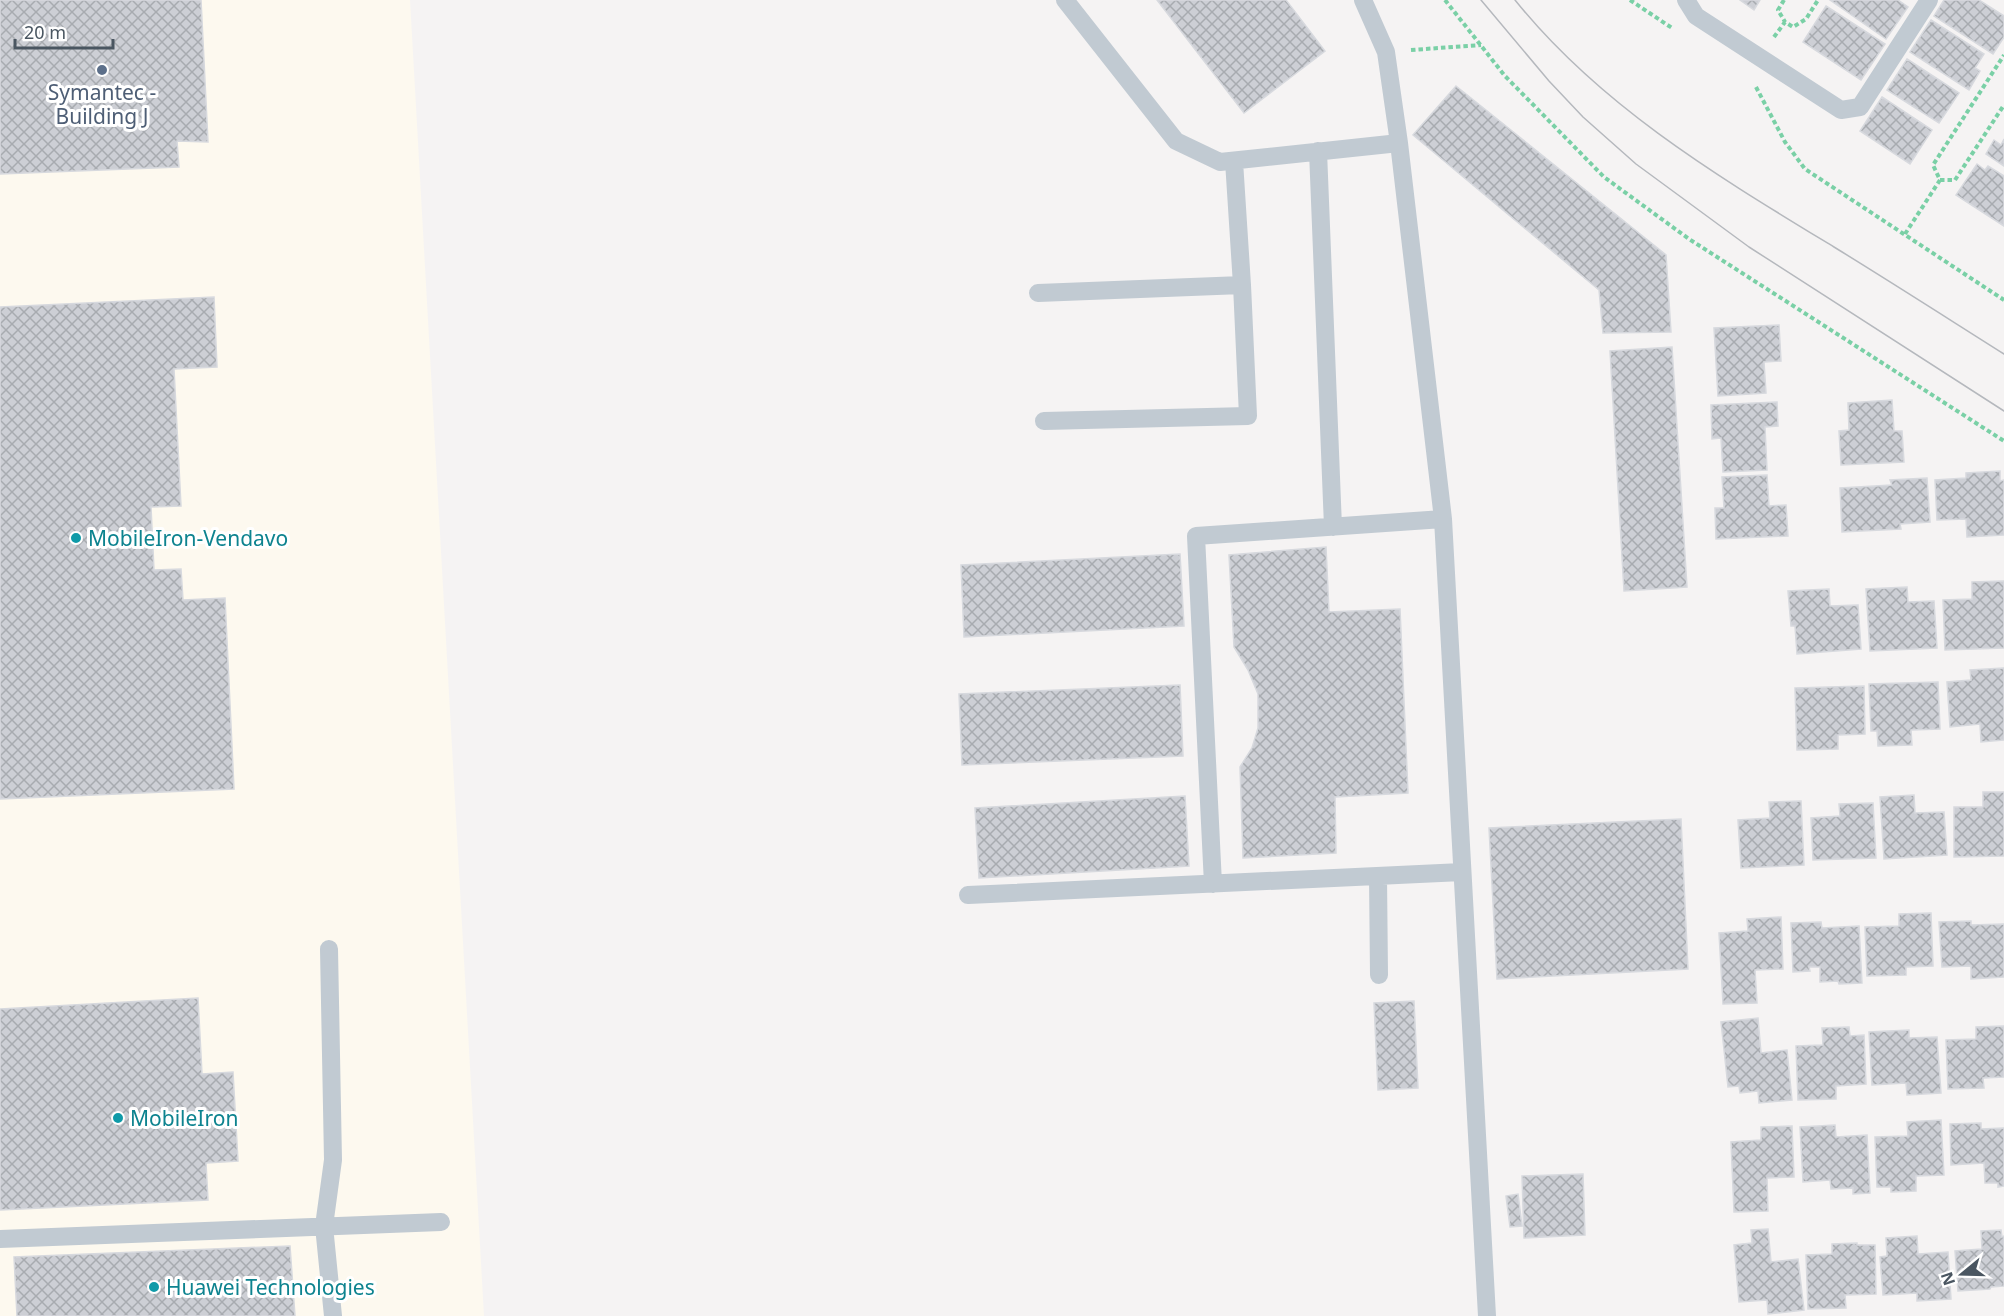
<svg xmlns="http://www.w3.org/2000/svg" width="2004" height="1316" font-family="'Noto Sans',sans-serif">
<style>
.commercial{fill:#fdf9ef}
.building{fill:url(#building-cross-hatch);stroke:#d7d9de;stroke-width:1.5}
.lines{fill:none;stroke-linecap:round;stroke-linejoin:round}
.path{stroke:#7ad0a6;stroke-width:4;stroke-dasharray:4.5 3;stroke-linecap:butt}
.service{stroke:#c1cad2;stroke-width:18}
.tram{stroke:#b5b8bd;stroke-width:1.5}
.service-dot{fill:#5c6f8a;stroke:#fff;stroke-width:2}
.culture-dot{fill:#0f9aa8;stroke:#fff;stroke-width:2}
.labels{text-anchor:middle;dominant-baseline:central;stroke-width:6;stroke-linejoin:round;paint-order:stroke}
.service-label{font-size:21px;fill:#4e5e75;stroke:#fff}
.culture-label{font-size:21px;fill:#0d838f;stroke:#fff;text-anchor:start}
</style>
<defs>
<pattern id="building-cross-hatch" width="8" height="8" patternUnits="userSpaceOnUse" patternTransform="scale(1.5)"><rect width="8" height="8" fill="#cdcfd5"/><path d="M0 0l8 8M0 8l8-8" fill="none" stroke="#a8abb0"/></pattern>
</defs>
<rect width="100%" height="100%" fill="#f5f3f3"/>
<path class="commercial" d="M 0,0 L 410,0 L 484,1316 L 0,1316 Z"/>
<path class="building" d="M 0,0 L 201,0 L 208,142 L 177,141 L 179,167 L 0,174 Z
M 1157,0 L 1286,0 L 1325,51 L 1244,113 Z
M 1740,0 L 1760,0 L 1754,10 Z
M 1830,0 L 1898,0 L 1908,7 L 1886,39 Z
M 1944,0 L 1979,0 L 2004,16 L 2004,37 L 1993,54 L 1934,16 Z
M 1826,6 L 1885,44 L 1861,80 L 1803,42 Z
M 1931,20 L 1984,54 L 1975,68 L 1980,71 L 1969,90 L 1910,52 Z
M 1907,59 L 1959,93 L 1939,123 L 1887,90 Z
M 1456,86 L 1666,255 L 1671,332 L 1603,333 L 1599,290 L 1413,135 Z
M 1882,97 L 1932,130 L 1910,164 L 1860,131 Z
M 2004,139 L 2004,166 L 1986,154 L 1994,140 L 2001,145 Z
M 1977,164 L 1985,170 L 1988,166 L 2004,176 L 2004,226 L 1956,195 Z
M 214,297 L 217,367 L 174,369 L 181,506 L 151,507 L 154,570 L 181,569 L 183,600 L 225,598 L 234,789 L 0,799 L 0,307 Z
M 1779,325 L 1781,361 L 1764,362 L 1766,393 L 1718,396 L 1714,328 Z
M 1672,347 L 1687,587 L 1624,591 L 1610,351 Z
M 1892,400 L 1894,431 L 1902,431 L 1904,462 L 1841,465 L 1839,431 L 1849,430 L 1848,403 Z
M 1777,402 L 1778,426 L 1765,427 L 1767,470 L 1723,472 L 1721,438 L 1712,439 L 1711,405 Z
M 2000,471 L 2000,481 L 2004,480 L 2004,535 L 1967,537 L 1966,519 L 1937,520 L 1935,480 L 1966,478 L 1966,473 Z
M 1767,475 L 1769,506 L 1786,505 L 1788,536 L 1716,539 L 1715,508 L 1724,508 L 1722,477 Z
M 1927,478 L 1930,522 L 1900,524 L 1901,529 L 1842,532 L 1840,488 L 1892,485 L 1890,480 Z
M 1326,547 L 1329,612 L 1400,609 L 1408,793 L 1335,797 L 1336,853 L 1243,858 L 1240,767 L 1252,748 L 1258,728 L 1258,694 L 1248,670 L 1234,647 L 1229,555 Z
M 1180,554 L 1184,626 L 964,637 L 961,565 Z
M 2004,581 L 2004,648 L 1945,650 L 1943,600 L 1972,599 L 1972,582 Z
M 1907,587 L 1908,602 L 1934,601 L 1937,648 L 1870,651 L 1866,589 Z
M 1829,589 L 1830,606 L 1858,605 L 1861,649 L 1797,654 L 1795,626 L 1791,626 L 1788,591 Z
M 2004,668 L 2004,740 L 1981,742 L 1980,724 L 1950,727 L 1947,682 L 1971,680 L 1970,670 Z
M 1938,682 L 1940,729 L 1911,730 L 1912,745 L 1878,746 L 1877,731 L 1871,731 L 1869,684 Z
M 1180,685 L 1183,756 L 962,765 L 959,694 Z
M 1864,686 L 1865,734 L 1838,735 L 1838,749 L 1797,750 L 1795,688 Z
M 1983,792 L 2004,792 L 2004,856 L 1954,857 L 1954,807 L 1983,807 Z
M 1914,795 L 1915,813 L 1944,812 L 1947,855 L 1884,859 L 1880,797 Z
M 1185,796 L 1189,866 L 979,878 L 975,808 Z
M 1801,801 L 1804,865 L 1741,868 L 1738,820 L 1770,818 L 1769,802 Z
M 1873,803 L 1876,858 L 1813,860 L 1811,818 L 1840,816 L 1839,804 Z
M 1681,819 L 1688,969 L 1497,979 L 1489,828 Z
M 1931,913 L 1933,966 L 1906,967 L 1906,975 L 1867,976 L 1865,927 L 1899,926 L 1899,914 Z
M 1781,917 L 1783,969 L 1755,970 L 1757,1003 L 1723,1004 L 1719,933 L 1748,931 L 1747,919 Z
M 1971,921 L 1971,925 L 2004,924 L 2004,977 L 1971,979 L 1971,966 L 1942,967 L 1939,922 Z
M 1821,922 L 1822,928 L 1859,926 L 1862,983 L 1839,984 L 1838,981 L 1820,982 L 1820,967 L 1809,967 L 1810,971 L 1793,972 L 1791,923 Z
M 198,998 L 202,1074 L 233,1072 L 238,1161 L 206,1163 L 208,1200 L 0,1210 L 0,1009 Z
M 1414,1001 L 1418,1088 L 1378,1090 L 1374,1003 Z
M 1758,1018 L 1761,1053 L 1787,1050 L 1792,1100 L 1759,1103 L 1758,1091 L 1740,1093 L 1739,1086 L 1728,1087 L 1721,1022 Z
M 2004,1026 L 2004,1077 L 1983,1078 L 1984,1088 L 1948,1089 L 1946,1040 L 1976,1039 L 1976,1027 Z
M 1849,1027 L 1850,1036 L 1864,1035 L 1866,1084 L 1836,1086 L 1836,1099 L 1798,1100 L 1796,1046 L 1823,1045 L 1822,1028 Z
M 1909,1030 L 1909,1038 L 1937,1037 L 1941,1093 L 1907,1095 L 1906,1083 L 1872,1085 L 1869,1032 Z
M 1941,1120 L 1944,1175 L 1916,1176 L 1916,1191 L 1891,1192 L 1891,1187 L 1877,1187 L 1875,1137 L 1908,1136 L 1907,1122 Z
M 1981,1123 L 1981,1129 L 2004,1128 L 2004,1186 L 1998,1187 L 1998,1183 L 1985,1183 L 1984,1163 L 1951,1165 L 1950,1124 Z
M 1835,1125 L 1836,1137 L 1867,1135 L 1870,1193 L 1853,1194 L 1853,1188 L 1831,1189 L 1830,1180 L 1803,1182 L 1800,1127 Z
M 1792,1126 L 1794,1177 L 1767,1178 L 1768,1211 L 1734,1212 L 1731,1142 L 1761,1140 L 1761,1127 Z
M 1583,1174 L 1585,1235 L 1524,1238 L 1522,1176 Z
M 1518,1194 L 1522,1226 L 1510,1227 L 1506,1196 Z
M 1768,1229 L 1771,1262 L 1798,1259 L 1804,1310 L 1768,1314 L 1767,1300 L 1739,1302 L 1734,1245 L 1752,1243 L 1751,1230 Z
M 2001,1230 L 2002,1237 L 2004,1236 L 2004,1286 L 1991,1287 L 1990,1289 L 1958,1291 L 1955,1251 L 1982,1249 L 1981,1231 Z
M 1917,1236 L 1918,1254 L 1948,1252 L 1951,1299 L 1917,1301 L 1917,1293 L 1883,1295 L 1880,1257 L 1887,1256 L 1886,1238 Z
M 1857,1243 L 1857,1245 L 1875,1245 L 1876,1294 L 1845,1295 L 1846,1308 L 1808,1309 L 1806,1255 L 1832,1254 L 1832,1244 Z
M 290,1246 L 295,1316 L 17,1316 L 14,1257 Z"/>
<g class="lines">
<path class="path" d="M 1445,0 L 1505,76 L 1604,177 L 1689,239 L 2004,441
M 1630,0 L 1672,28
M 1784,0 L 1778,10 L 1785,22
M 1774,37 L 1785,22 L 1793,27 L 1806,19 L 1818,0
M 1411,50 L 1481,45
M 1756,87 L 1785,142 L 1805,169 L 2004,300
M 1940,180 L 1955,180 L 2004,105
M 1905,234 L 1940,180 L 1933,165 L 2004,55"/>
<path class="service" d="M 1065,0 L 1176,141 L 1220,162 L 1399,143
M 1363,0 L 1386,52 L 1399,143 L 1443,519 L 1487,1316
M 1686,0 L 1696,16 L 1841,110 L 1860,107 L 1929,0
M 1318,151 L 1333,527
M 1038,293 L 1242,285 L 1234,161
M 1044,421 L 1248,416 L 1242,285
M 1378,876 L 1379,975
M 1213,884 L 1196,536 L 1443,519
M 968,895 L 1462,872
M 329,949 L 333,1160 L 324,1226 L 333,1316
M 0,1239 L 441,1222"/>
<path class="tram" d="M 1481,0 L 1549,81 L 1583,117 L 1636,164 L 1749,247 L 2004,411
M 1515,0 C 1601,107 1719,177 1834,247 C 1891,282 1947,318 2004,354"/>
</g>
<circle class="service-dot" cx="102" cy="70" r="6"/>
<g class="culture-dot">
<circle cx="76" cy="538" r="6"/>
<circle cx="118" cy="1118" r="6"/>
<circle cx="154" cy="1287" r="6"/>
</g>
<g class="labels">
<g class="service-label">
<text x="102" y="92">Symantec -<tspan x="102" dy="24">Building J</tspan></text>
</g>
<g class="culture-label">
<text x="88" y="538">MobileIron-Vendavo</text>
<text x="130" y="1118">MobileIron</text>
<text x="166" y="1287">Huawei Technologies</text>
</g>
</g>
<g transform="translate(1962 1274) rotate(251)" stroke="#ffffff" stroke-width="4.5" paint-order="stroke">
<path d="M0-4.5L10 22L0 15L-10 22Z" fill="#4a5661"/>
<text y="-9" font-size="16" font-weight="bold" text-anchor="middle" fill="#4a5661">N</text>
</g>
<path d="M15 39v9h98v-9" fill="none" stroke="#4a5661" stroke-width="3"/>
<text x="24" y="39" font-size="18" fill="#4a5661" stroke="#ffffff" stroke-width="4.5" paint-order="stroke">20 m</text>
</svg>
